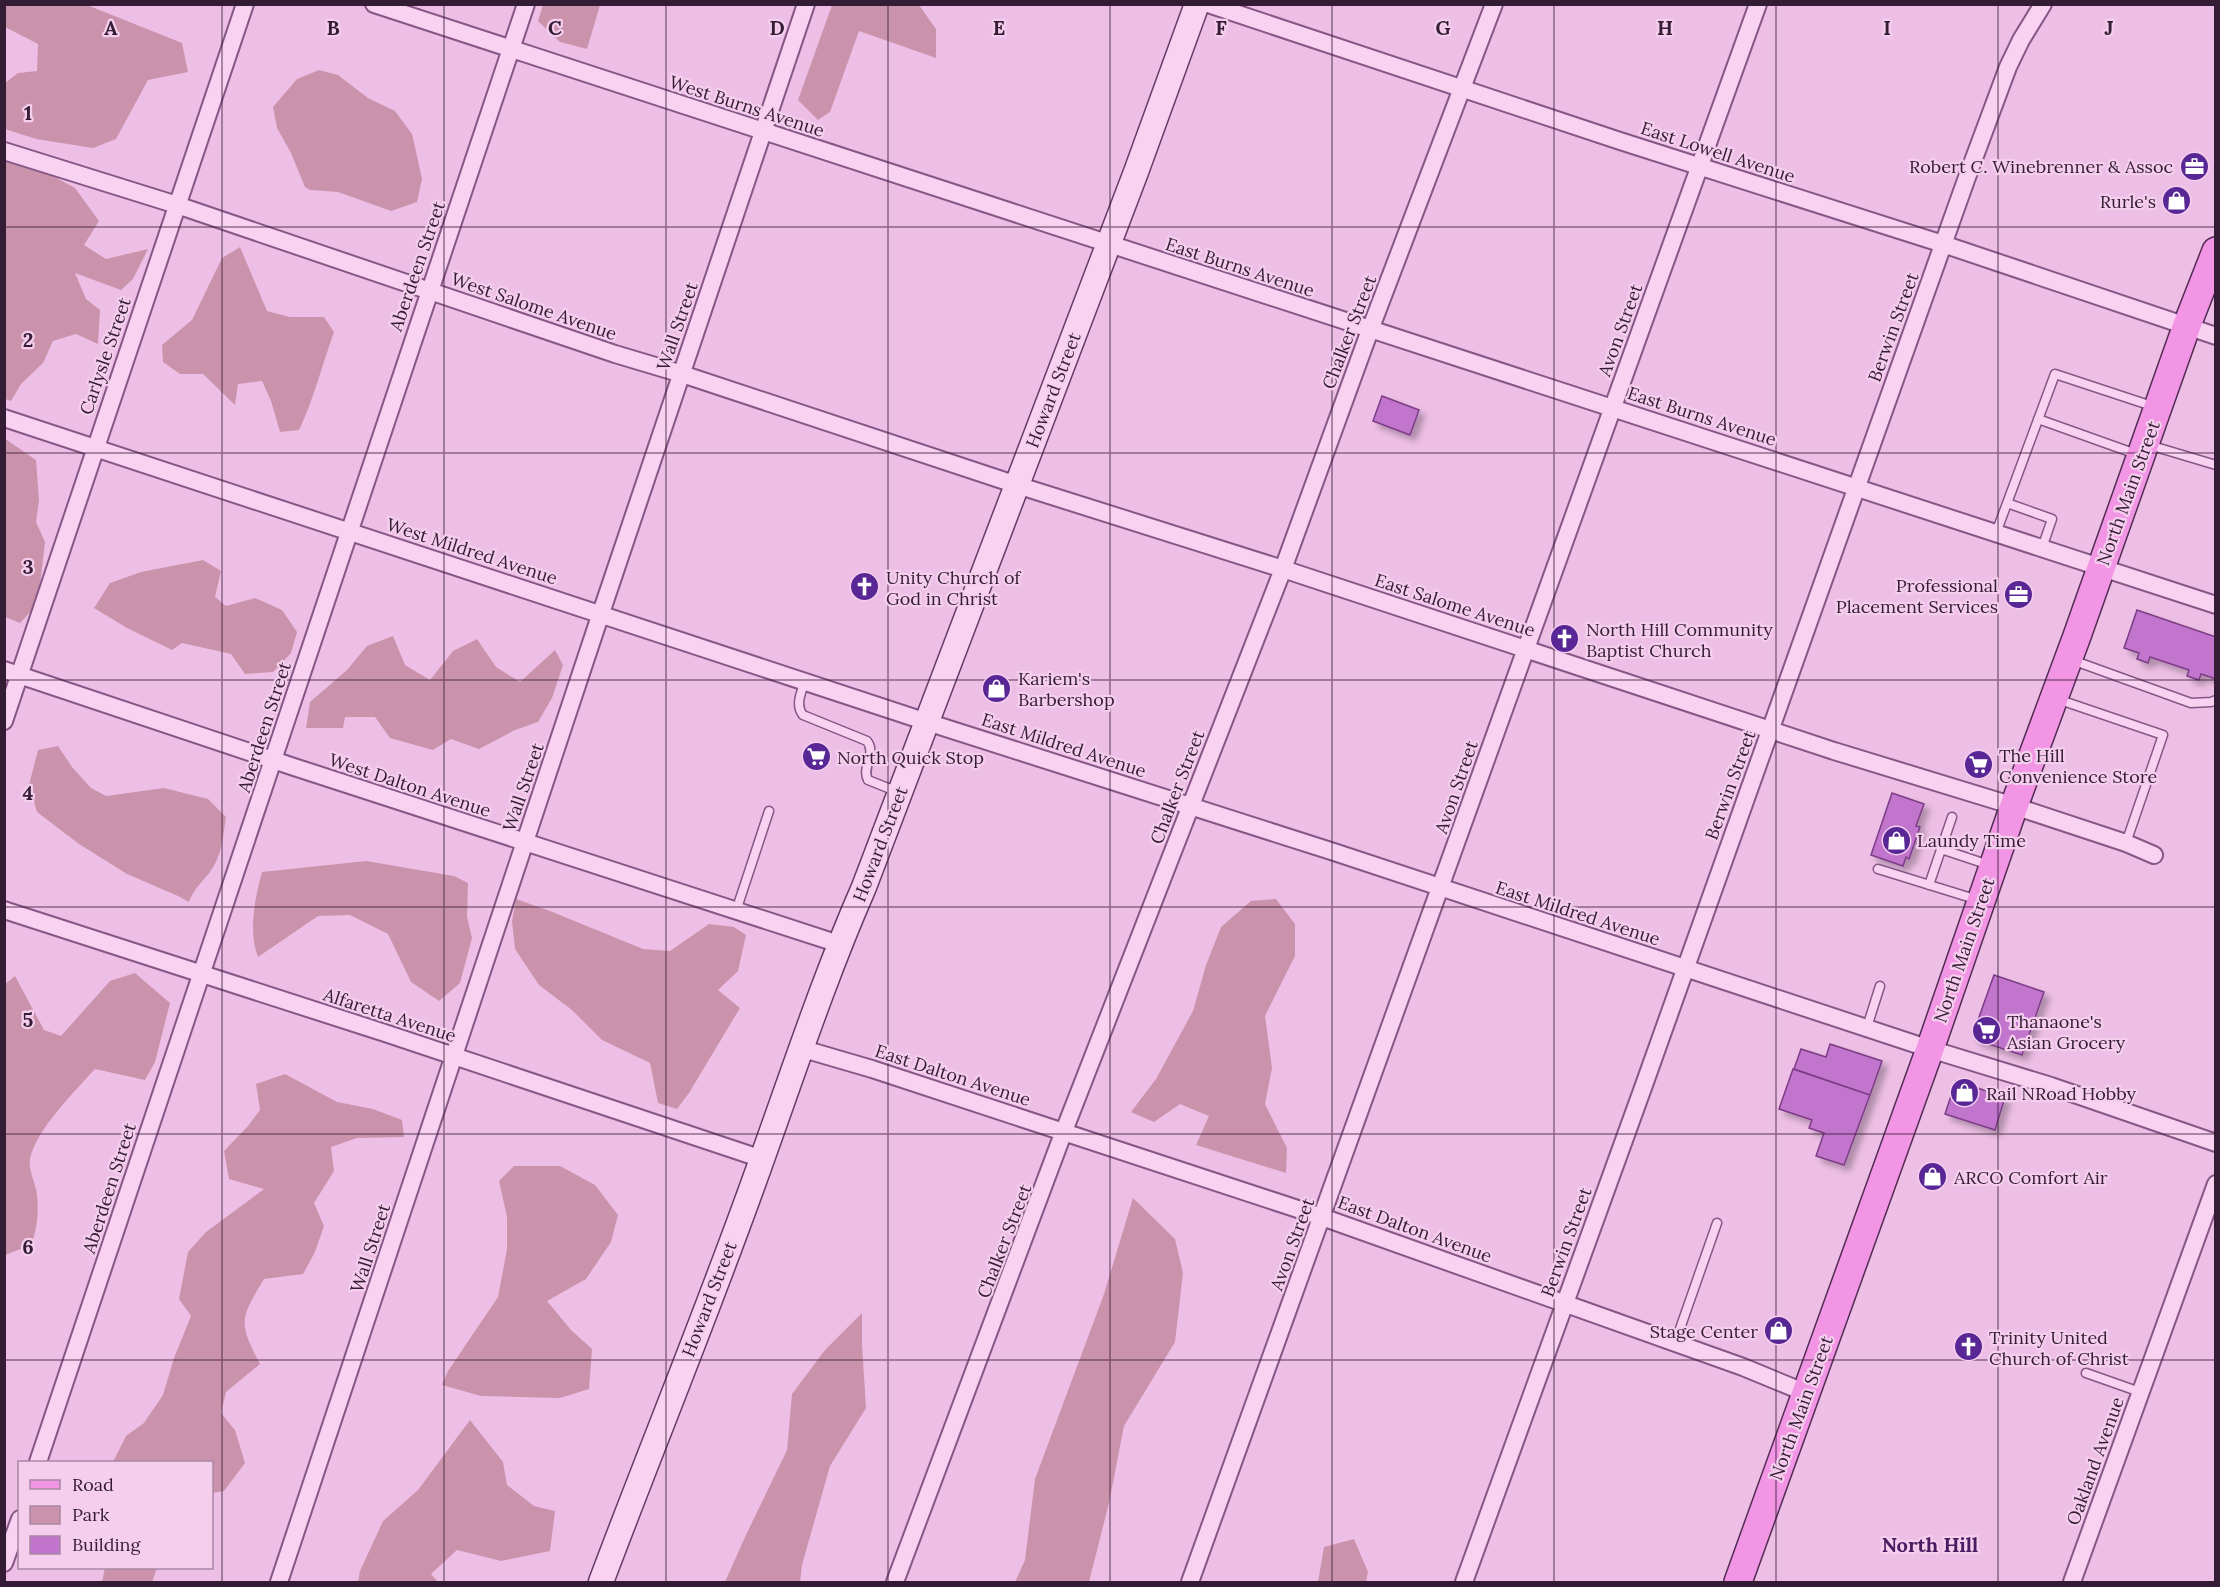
<svg xmlns="http://www.w3.org/2000/svg" width="2220" height="1587" font-family="Lora,serif">
<style>
.green{fill:#cb93ab}
.building{fill:#c174cc;stroke:#7b3d85;stroke-width:1.5;filter:url(#shadow)}
.lines{fill:none;stroke-linecap:round;stroke-linejoin:round}
.service-casing{stroke:#865786;stroke-width:11}
.minor-casing{stroke:#865786;stroke-width:20}
.secondary-casing{stroke:#663b68;stroke-width:27}
.primary-casing{stroke:#512c53;stroke-width:30}
.service{stroke:#f9d2f2;stroke-width:8}
.minor{stroke:#f9d2f2;stroke-width:16}
.secondary{stroke:#f9d2f2;stroke-width:24}
.primary{stroke:#f295e4;stroke-width:27}
.grid{fill:none;stroke:#341c35;stroke-width:1.5;stroke-opacity:0.55}
.labels{text-anchor:middle;dominant-baseline:central;stroke-width:4.5;stroke-linejoin:round;paint-order:stroke}
.street-label{font-size:18px;fill:#341c35;stroke:#f5ceee}
.poi-label{font-size:18px;fill:#341c35;stroke:#f5ceee;text-anchor:start}
.neighbourhood-label{font-size:20px;font-weight:bold;fill:#4b1b62;stroke:#f5ceee}
.grid-label{font-size:20px;text-anchor:middle;font-weight:bold;fill:#341c35;stroke:#f5ceee;stroke-width:4.5;stroke-linejoin:round;paint-order:stroke}
</style>
<defs>
<filter id="shadow"><feDropShadow dx="5.5" dy="5.5" stdDeviation="3" flood-color="#0004"/></filter>
</defs>
<rect width="100%" height="100%" fill="#eebfe6"/>
<path class="green" d="M 4,5 L 87,5 L 182,43 L 188,72 L 148,80 L 116,139 L 93,148 L 36,139 L 5,129 L 5,83 L 18,73 L 37,71 L 38,44 L 5,27 Z
M 543,5 L 600,5 L 587,49 L 560,42 L 538,21 Z
M 832,5 L 919,5 L 936,29 L 936,58 L 859,31 L 830,112 L 818,120 L 798,100 Z
M 319,70 L 338,75 L 368,98 L 395,111 L 412,134 L 417,156 L 422,179 L 417,202 L 391,211 L 338,192 L 310,190 L 305,187 L 291,153 L 277,128 L 273,107 L 297,79 Z
M 5,160 L 40,169 L 75,188 L 99,221 L 84,245 L 106,259 L 148,249 L 133,279 L 121,290 L 75,273 L 86,299 L 100,310 L 98,344 L 76,334 L 53,341 L 43,363 L 21,384 L 11,401 L 5,399 Z
M 240,247 L 267,311 L 290,317 L 324,317 L 334,332 C 322,365 314,399 299,430 L 280,432 L 271,401 L 262,381 L 238,384 L 235,405 L 203,374 L 180,374 L 163,362 L 162,345 L 192,320 L 222,258 Z
M 4,438 L 36,460 L 39,500 L 36,522 L 45,542 L 40,585 L 34,608 L 20,623 L 5,617 Z
M 203,560 L 221,571 L 215,597 L 226,606 L 255,598 L 282,610 L 297,632 L 291,653 L 273,672 L 245,674 L 231,654 L 182,643 L 172,650 L 127,628 L 94,608 L 110,583 L 141,572 Z
M 393,636 L 405,665 L 430,680 L 453,651 L 477,639 L 496,667 L 520,682 L 555,650 L 563,665 L 552,698 L 538,722 L 515,730 L 479,749 L 451,739 L 433,750 L 390,738 L 375,717 L 345,717 L 343,728 L 306,728 L 310,702 L 347,670 L 367,646 Z
M 58,746 L 72,767 L 91,788 L 106,796 L 164,788 L 208,799 L 226,817 C 223,836 222,856 210,872 C 202,882 193,890 189,902 L 178,896 L 127,874 L 79,844 L 37,812 L 29,785 L 38,750 Z
M 366,861 L 454,876 L 468,883 L 467,917 L 472,938 L 460,983 L 439,1001 L 411,982 L 388,934 L 350,915 L 318,916 L 258,957 C 248,931 255,898 262,872 Z
M 516,899 L 550,911 L 643,949 L 670,951 L 709,924 L 734,927 L 746,935 L 738,971 L 718,990 L 740,1008 L 689,1093 L 677,1109 L 658,1103 L 650,1063 L 602,1040 L 572,1010 L 539,985 L 515,949 L 512,921 Z
M 1276,899 L 1295,924 L 1295,956 L 1265,1016 L 1272,1068 L 1265,1104 L 1287,1148 L 1286,1173 L 1196,1145 L 1209,1116 L 1180,1104 L 1154,1122 L 1131,1112 L 1156,1079 L 1193,1011 L 1206,965 L 1221,927 L 1251,901 Z
M 135,973 L 170,1003 L 155,1062 L 145,1080 L 95,1069 C 75,1091 36,1130 30,1159 C 28,1170 36,1184 37,1195 C 39,1212 37,1230 31,1245 L 5,1255 L 5,984 L 15,976 L 44,1030 L 61,1036 L 110,981 Z
M 285,1074 L 337,1102 L 373,1109 L 402,1120 L 404,1137 L 357,1138 L 331,1147 L 334,1171 L 314,1203 L 324,1226 L 315,1252 L 303,1274 L 264,1279 C 240,1319 238,1322 260,1364 L 226,1392 L 221,1413 L 235,1430 L 245,1463 L 224,1491 L 212,1493 L 212,1462 L 113,1462 L 126,1436 L 144,1423 L 163,1395 L 174,1358 L 191,1316 L 179,1299 L 188,1252 L 206,1232 L 264,1189 L 229,1179 L 224,1151 L 248,1126 L 260,1110 L 256,1084 Z
M 514,1166 L 560,1166 L 595,1185 L 618,1215 L 611,1242 L 586,1279 L 547,1301 L 571,1330 L 592,1349 L 589,1389 L 560,1398 L 481,1396 L 442,1385 L 448,1371 L 498,1297 L 507,1249 L 507,1217 L 499,1181 Z
M 1133,1198 L 1175,1239 L 1183,1273 L 1175,1342 L 1124,1426 L 1109,1503 L 1089,1582 L 1015,1582 L 1025,1560 L 1035,1479 L 1104,1294 Z
M 862,1313 L 862,1344 L 866,1408 L 830,1466 L 802,1565 L 800,1582 L 725,1582 L 745,1537 L 787,1450 L 792,1394 L 825,1350 Z
M 470,1420 L 503,1462 L 507,1485 L 534,1506 L 555,1511 L 550,1551 L 501,1561 L 457,1550 L 431,1574 L 438,1582 L 358,1582 L 360,1571 L 383,1521 L 418,1490 Z
M 1354,1539 L 1368,1572 L 1366,1582 L 1318,1582 L 1324,1547 Z
M 105,1568 L 157,1568 L 152,1582 L 102,1582 Z"/>
<path class="building" d="M 1382,396 L 1419,410 L 1410,435 L 1373,421 Z
M 2137,610 L 2216,637 L 2216,679 L 2201,674 L 2199,680 L 2187,676 L 2189,670 L 2150,657 L 2148,663 L 2137,659 L 2139,653 L 2124,648 Z
M 1892,793 L 1924,804 L 1916,826 L 1920,827 L 1909,859 L 1906,857 L 1903,866 L 1871,855 Z
M 1994,975 L 2044,992 L 2022,1055 L 1976,1040 L 1973,1034 Z
M 1830,1044 L 1882,1061 L 1870,1095 L 1794,1069 L 1801,1049 L 1826,1057 Z
M 1793,1069 L 1870,1095 L 1844,1165 L 1816,1156 L 1824,1133 L 1809,1128 L 1812,1120 L 1779,1109 Z
M 1956,1081 L 2005,1097 L 1995,1130 L 1945,1114 Z"/>
<g class="lines">
<defs>
<path id="service" d="M 2038,419 L 2136,454
M 2149,445 L 2216,465
M 2007,503 L 2052,519 L 2042,548
M 1996,533 L 2055,374 L 2155,407
M 2072,660 L 2191,703 L 2211,702 L 2216,700
M 805,681 C 801,693 795,705 803,715 L 867,741 C 877,754 861,767 868,780 L 898,792
M 2057,699 L 2163,735 L 2126,843
M 1941,849 L 1989,865
M 1878,869 L 1978,900
M 1929,885 L 1952,817
M 736,911 L 769,811
M 1867,1027 L 1880,986
M 1675,1343 L 1717,1223
M 2086,1373 L 2140,1392"/>
<path id="minor" d="M 374,4 L 2216,605
M 1208,4 L 1620,141 L 1943,244 L 2216,336
M 4,151 L 177,205 L 615,354 L 682,374 L 1017,485 L 1283,569 L 1834,751 L 2014,806 L 2126,843 L 2154,855
M 4,418 L 927,722 L 1334,852 L 1930,1049 L 2051,1086 L 2216,1143
M 4,670 L 294,767 L 839,944
M 4,721 L 245,4
M 4,910 L 388,1034 L 762,1159
M 800,1048 L 872,1069 L 1322,1217 L 1743,1367 L 1806,1393
M 38,1462 L 526,4
M 4,1563 L 20,1519
M 279,1582 L 601,613 L 806,4
M 895,1582 L 1064,1131 L 1283,569 L 1370,330 L 1494,4
M 1190,1582 L 1758,4
M 1464,1582 L 1644,1085 L 1966,180 L 2008,67 L 2021,40 L 2043,4
M 2072,1582 L 2216,1184"/>
<path id="secondary" d="M 601,1582 C 654,1441 712,1301 762,1159 C 795,1067 825,976 864,887 L 1136,172 L 1197,4"/>
<path id="primary" d="M 1738,1582 L 1930,1049 L 2014,806 L 2077,636 L 2187,325 L 2216,251"/>
</defs>
<use href="#service" class="service-casing"/>
<use href="#minor" class="minor-casing"/>
<use href="#secondary" class="secondary-casing"/>
<use href="#primary" class="primary-casing"/>
<use href="#service" class="service"/>
<use href="#minor" class="minor"/>
<use href="#secondary" class="secondary"/>
<use href="#primary" class="primary"/>
</g>
<path class="grid" d="M 222,4 L 222,1582M 444,4 L 444,1582M 666,4 L 666,1582M 888,4 L 888,1582M 1110,4 L 1110,1582M 1332,4 L 1332,1582M 1554,4 L 1554,1582M 1776,4 L 1776,1582M 1998,4 L 1998,1582M 4,227 L 2216,227M 4,453 L 2216,453M 4,680 L 2216,680M 4,907 L 2216,907M 4,1134 L 2216,1134M 4,1360 L 2216,1360"/>
<defs>
<symbol id="office-disc" viewBox="-11 -11 22 22"><circle r="9.5" fill="#592795" stroke="#f5ceee"/><path d="M-6-3h4V-5.5h4V-3h4V5H-6ZM-1-4.5V-3h2v-1.5ZM-6 0V1H6V0Z" fill="#fff"/></symbol>
<symbol id="shop-disc" viewBox="-11 -11 22 22"><circle r="9.5" fill="#592795" stroke="#f5ceee"/><path d="M-5-2.5h2.3a2.7 3.5 0 0 1 5.4 0H5L5.5 6h-11ZM-1.5-2.5h3a1.5 2.3 0 0 0-3 0Z" fill="#fff"/></symbol>
<symbol id="church-disc" viewBox="-11 -11 22 22"><circle r="9.5" fill="#592795" stroke="#f5ceee"/><path d="M-1.2-6h2.4v3.5h3.3v2.4h-3.3V6h-2.4V-.1h-3.3v-2.4h3.3Z" fill="#fff"/></symbol>
<symbol id="supermarket-disc" viewBox="-11 -11 22 22"><circle r="9.5" fill="#592795" stroke="#f5ceee"/><path d="M-6-5.5h2.5l.6 2H6L4.5 2H-2.5L-4.4-4H-6ZM-1.5 3.2a1.3 1.3 0 1 0 .1 0ZM3 3.2a1.3 1.3 0 1 0 .1 0Z" fill="#fff"/></symbol>
</defs>
<g fill-rule="evenodd">
<use href="#office-disc" x="2178" y="150" width="33" height="33"/>
<use href="#shop-disc" x="2160" y="184" width="33" height="33"/>
<use href="#church-disc" x="848" y="570" width="33" height="33"/>
<use href="#office-disc" x="2002" y="578" width="33" height="33"/>
<use href="#church-disc" x="1548" y="622" width="33" height="33"/>
<use href="#shop-disc" x="980" y="672" width="33" height="33"/>
<use href="#supermarket-disc" x="800" y="740" width="33" height="33"/>
<use href="#supermarket-disc" x="1962" y="748" width="33" height="33"/>
<use href="#shop-disc" x="1880" y="824" width="33" height="33"/>
<use href="#supermarket-disc" x="1970" y="1014" width="33" height="33"/>
<use href="#shop-disc" x="1948" y="1076" width="33" height="33"/>
<use href="#shop-disc" x="1916" y="1160" width="33" height="33"/>
<use href="#shop-disc" x="1762" y="1314" width="33" height="33"/>
<use href="#church-disc" x="1952" y="1330" width="33" height="33"/>
</g>
<g class="labels">
<g class="street-label">
<text transform="translate(747 106) rotate(18)">West Burns Avenue</text>
<text transform="translate(1718 152) rotate(18)">East Lowell Avenue</text>
<text transform="translate(417 266) rotate(-71)">Aberdeen Street</text>
<text transform="translate(1240 267) rotate(18)">East Burns Avenue</text>
<text transform="translate(534 306) rotate(19)">West Salome Avenue</text>
<text transform="translate(677 326) rotate(-71)">Wall Street</text>
<text transform="translate(1893 327) rotate(-70)">Berwin Street</text>
<text transform="translate(1620 330) rotate(-70)">Avon Street</text>
<text transform="translate(1349 332) rotate(-69)">Chalker Street</text>
<text transform="translate(105 356) rotate(-71)">Carlysle Street</text>
<text transform="translate(1053 390) rotate(-69)">Howard Street</text>
<text transform="translate(1702 416) rotate(18)">East Burns Avenue</text>
<text transform="translate(2128 493) rotate(-70)">North Main Street</text>
<text transform="translate(472 551) rotate(18)">West Mildred Avenue</text>
<text transform="translate(1455 605) rotate(18)">East Salome Avenue</text>
<text transform="translate(264 727) rotate(-72)">Aberdeen Street</text>
<text transform="translate(1064 745) rotate(18)">East Mildred Avenue</text>
<text transform="translate(410 785) rotate(18)">West Dalton Avenue</text>
<text transform="translate(1730 785) rotate(-70)">Berwin Street</text>
<text transform="translate(523 787) rotate(-71)">Wall Street</text>
<text transform="translate(1177 787) rotate(-69)">Chalker Street</text>
<text transform="translate(1456 787) rotate(-71)">Avon Street</text>
<text transform="translate(880 844) rotate(-69)">Howard Street</text>
<text transform="translate(1578 913) rotate(18)">East Mildred Avenue</text>
<text transform="translate(1964 950) rotate(-71)">North Main Street</text>
<text transform="translate(390 1015) rotate(18)">Alfaretta Avenue</text>
<text transform="translate(953 1075) rotate(18)">East Dalton Avenue</text>
<text transform="translate(109 1188) rotate(-72)">Aberdeen Street</text>
<text transform="translate(1415 1229) rotate(20)">East Dalton Avenue</text>
<text transform="translate(1004 1241) rotate(-69)">Chalker Street</text>
<text transform="translate(1566 1242) rotate(-70)">Berwin Street</text>
<text transform="translate(1292 1244) rotate(-70)">Avon Street</text>
<text transform="translate(370 1248) rotate(-72)">Wall Street</text>
<text transform="translate(709 1299) rotate(-69)">Howard Street</text>
<text transform="translate(1801 1408) rotate(-70)">North Main Street</text>
<text transform="translate(2095 1461) rotate(-70)">Oakland Avenue</text>
</g>
<g class="poi-label">
<text x="2173" y="166" text-anchor="end">Robert C. Winebrenner &amp; Assoc</text>
<text x="2156" y="201" text-anchor="end">Rurle's</text>
<text x="886" y="577">Unity Church of<tspan x="886" dy="21">God in Christ</tspan></text>
<text x="1998" y="585" text-anchor="end">Professional<tspan x="1998" dy="21">Placement Services</tspan></text>
<text x="1586" y="629">North Hill Community<tspan x="1586" dy="21">Baptist Church</tspan></text>
<text x="1018" y="678">Kariem's<tspan x="1018" dy="21">Barbershop</tspan></text>
<text x="1999" y="755">The Hill<tspan x="1999" dy="21">Convenience Store</tspan></text>
<text x="837" y="757">North Quick Stop</text>
<text x="1917" y="840">Laundy Time</text>
<text x="2007" y="1021">Thanaone's<tspan x="2007" dy="21">Asian Grocery</tspan></text>
<text x="1986" y="1093">Rail NRoad Hobby</text>
<text x="1954" y="1177">ARCO Comfort Air</text>
<text x="1758" y="1331" text-anchor="end">Stage Center</text>
<text x="1989" y="1337">Trinity United<tspan x="1989" dy="21">Church of Christ</tspan></text>
</g>
<g class="neighbourhood-label">
<text x="1930" y="1544">North Hill</text>
</g>
</g>
<g class="grid-label">
<text x="111" y="35">A</text>
<text x="333" y="35">B</text>
<text x="555" y="35">C</text>
<text x="777" y="35">D</text>
<text x="999" y="35">E</text>
<text x="1221" y="35">F</text>
<text x="1443" y="35">G</text>
<text x="1665" y="35">H</text>
<text x="1887" y="35">I</text>
<text x="2109" y="35">J</text>
<text x="28" y="120">1</text>
<text x="28" y="347">2</text>
<text x="28" y="574">3</text>
<text x="28" y="800">4</text>
<text x="28" y="1027">5</text>
<text x="28" y="1254">6</text>
</g>
<rect width="2220" height="1587" fill="none" stroke="#341c35" stroke-width="12"/>
<rect x="18" y="1461" width="195" height="108" fill="#f5ceee" stroke="#a887a4" stroke-width="1.5"/>
<rect x="30" y="1480" width="30" height="9" fill="#f295e4" stroke="#a887a4" stroke-width="1.5"/>
<text x="72" y="1491" font-size="18" fill="#341c35">Road</text>
<rect x="30" y="1506" width="30" height="18" fill="#cb93ab" stroke="#a887a4" stroke-width="1.5"/>
<text x="72" y="1521" font-size="18" fill="#341c35">Park</text>
<rect x="30" y="1536" width="30" height="18" fill="#c174cc" stroke="#a887a4" stroke-width="1.5"/>
<text x="72" y="1551" font-size="18" fill="#341c35">Building</text>
</svg>
